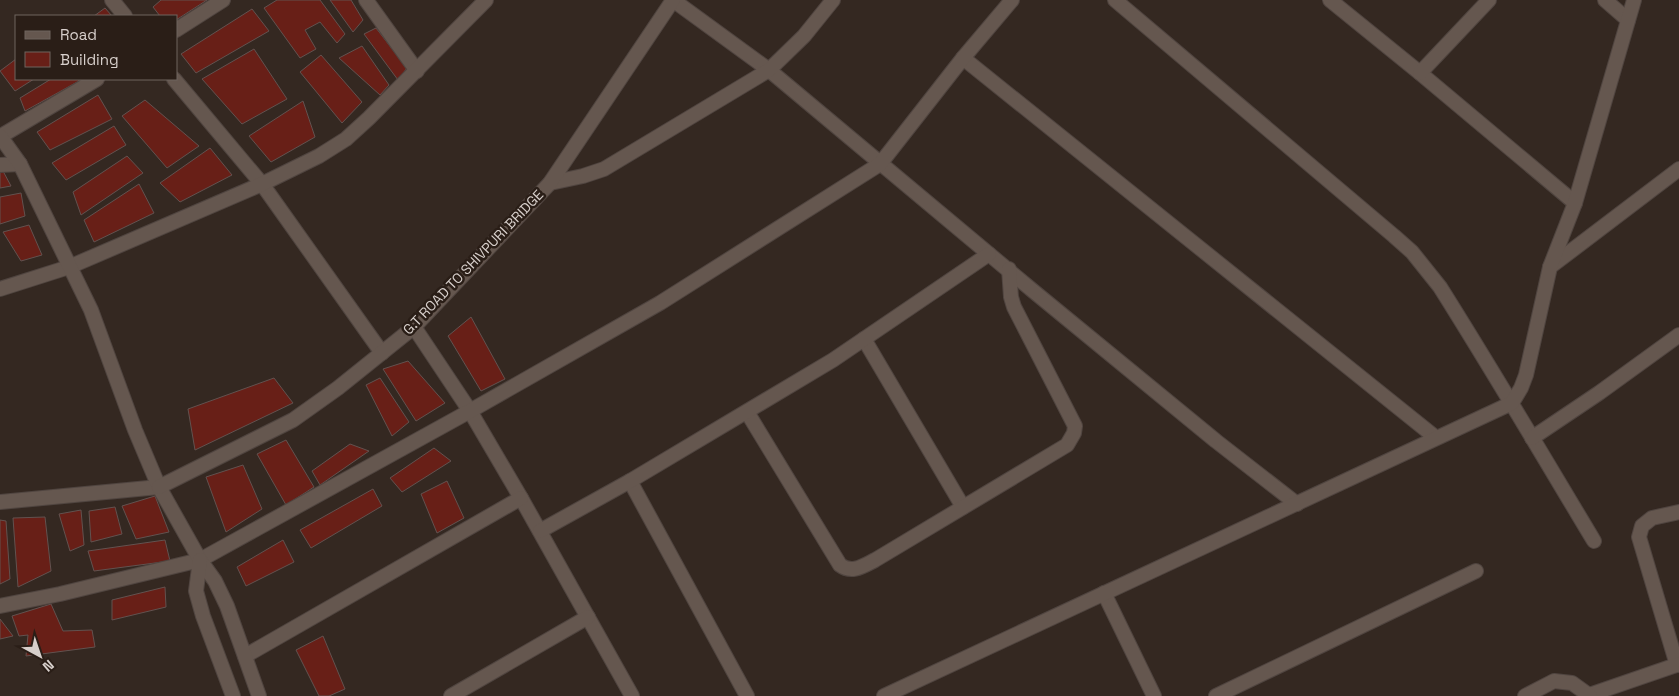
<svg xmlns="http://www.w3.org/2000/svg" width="1679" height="696" viewBox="0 0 1679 696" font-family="'Space Grotesk',sans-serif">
<rect width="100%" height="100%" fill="#342821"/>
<g fill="#681f17" stroke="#62524f">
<polygon points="161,0 207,0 176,20 176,16 160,16 153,7"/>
<polygon points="277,0 320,0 345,34 337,43 320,22 305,30 316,49 300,58 264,8"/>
<polygon points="330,0 351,0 363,20 353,32"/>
<polygon points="105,8 112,16 94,16"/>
<polygon points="252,9 269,31 196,73 181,54"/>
<polygon points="376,28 407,68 398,80 364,34"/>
<polygon points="362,46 389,85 380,95 339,58"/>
<polygon points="254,49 287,99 242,124 202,79"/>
<polygon points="321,55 362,102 342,123 300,72"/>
<polygon points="16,59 16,79 34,79 15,91 0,71"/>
<polygon points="51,79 78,79 79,81 25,111 20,98"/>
<polygon points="98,95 112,119 50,150 37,132"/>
<polygon points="145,100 199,146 167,168 122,116"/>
<polygon points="303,101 315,137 271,162 249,136"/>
<polygon points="114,126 126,145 66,180 52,163"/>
<polygon points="210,148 232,175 180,202 160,183"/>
<polygon points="127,156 143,173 81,215 73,192"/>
<polygon points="3,171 11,186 0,188 0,172"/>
<polygon points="139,184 154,213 94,242 84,220"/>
<polygon points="21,193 25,216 0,224 0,197"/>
<polygon points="29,225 42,255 21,261 3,232"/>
<polygon points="471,317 505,379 481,391 448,336"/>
<polygon points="408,361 445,403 416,421 383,369"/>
<polygon points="274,378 293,403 195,450 188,409"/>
<polygon points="380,378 409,422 392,436 366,385"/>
<polygon points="286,440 314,487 286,505 257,454"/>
<polygon points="350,444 369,451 320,485 312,471"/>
<polygon points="434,448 451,461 402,492 390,478"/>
<polygon points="243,465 262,509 226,532 206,477"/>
<polygon points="447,481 464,518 437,533 421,494"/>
<polygon points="373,489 382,506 311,548 300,530"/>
<polygon points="155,496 169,532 136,539 122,506"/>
<polygon points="115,507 122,534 91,542 89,511"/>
<polygon points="81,510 84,545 70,551 59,514"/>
<polygon points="45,517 51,571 18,587 13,518"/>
<polygon points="0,520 6,521 10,579 0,584"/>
<polygon points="165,540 170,561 94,571 88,551"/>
<polygon points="283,540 294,562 246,586 237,567"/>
<polygon points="165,587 166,607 112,620 112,600"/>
<polygon points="51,604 63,631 92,630 95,647 26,656 28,635 19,636 12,616"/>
<polygon points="0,619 13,636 0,639"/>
<polygon points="323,636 345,689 329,696 319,696 296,650"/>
</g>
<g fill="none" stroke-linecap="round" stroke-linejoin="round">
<g stroke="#504540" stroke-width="16">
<g id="minor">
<polyline points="112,0 125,16"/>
<polyline points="366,0 417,71"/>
<polyline points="673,0 769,70 1032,290 1216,441 1297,504"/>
<path d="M1115,0L1394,236L1412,252L1440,287C1493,371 1543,456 1594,541"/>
<polyline points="1330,0 1420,73 1575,203"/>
<polyline points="1605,0 1628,20"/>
<polyline points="176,30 223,0"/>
<polyline points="963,58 1435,437"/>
<polyline points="1420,73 1489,0"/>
<polyline points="174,79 262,184 382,353"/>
<polyline points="1,136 97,79"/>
<polyline points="0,165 20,164"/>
<polyline points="550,183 583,176 604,169 769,70 804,36 833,0"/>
<polyline points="1550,267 1679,169"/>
<polyline points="0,289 69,267 262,184 319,156 346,139 369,118 486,0"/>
<polyline points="414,327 470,411 521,498 632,696"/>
<polyline points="864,339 963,507"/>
<path d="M747,412L840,565C852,574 863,566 875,560L1067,445L1074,433L1075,426L1014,307L1011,297L1009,269"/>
<polyline points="1532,438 1599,393 1679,335"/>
<polyline points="630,481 747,696"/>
<polyline points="0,502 159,487"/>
<polyline points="540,531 630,481 833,360 989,254"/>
<polyline points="1104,593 1154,696"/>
<polyline points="0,606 60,594 200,560 470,411 660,303 880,164 963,58 1012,0"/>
<polyline points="245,656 521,498"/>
<polyline points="1677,665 1639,537 1642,526 1652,518 1679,512"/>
<polyline points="1589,695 1679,664"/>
<polyline points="451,696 588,617"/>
<polyline points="884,696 1512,403 1521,388 1526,375 1550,267 1575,203 1634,0"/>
<polyline points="1216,696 1476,571"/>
<polyline points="1525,696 1554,681 1572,683 1590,696"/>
</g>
</g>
<g stroke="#504540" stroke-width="16">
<g id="tertiary">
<polyline points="0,136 20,164 91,310 135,430 159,487 200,560 215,581 227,606 259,696"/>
<polyline points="159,487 293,420 338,388 414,327 550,183 673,0"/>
<polyline points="200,560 196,591 203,616 233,696"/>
</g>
</g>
<use href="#minor" stroke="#65574f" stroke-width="14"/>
<use href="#tertiary" stroke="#65574f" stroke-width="14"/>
</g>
<g text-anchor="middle" stroke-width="5" stroke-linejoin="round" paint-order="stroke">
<g font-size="14" fill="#d7cfcb" stroke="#2a1e17">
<text transform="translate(473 262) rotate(-46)" y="5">G.T ROAD TO SHIVPURI BRIDGE</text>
</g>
</g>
<rect x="15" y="15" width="162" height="65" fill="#2a1e17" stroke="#6f655f"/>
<rect x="25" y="31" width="25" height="8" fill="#65574f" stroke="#6f655f"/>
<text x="60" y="40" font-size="15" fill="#d7cfcb">Road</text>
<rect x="25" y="52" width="25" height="15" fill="#681f17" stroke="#6f655f"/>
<text x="60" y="65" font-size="15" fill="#d7cfcb">Building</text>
<g transform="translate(40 656) rotate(140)" stroke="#2a1e17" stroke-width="4" paint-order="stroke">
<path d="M0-4L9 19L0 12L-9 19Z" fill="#d7cfcb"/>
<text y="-8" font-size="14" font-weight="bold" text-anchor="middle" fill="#d7cfcb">N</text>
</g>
</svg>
